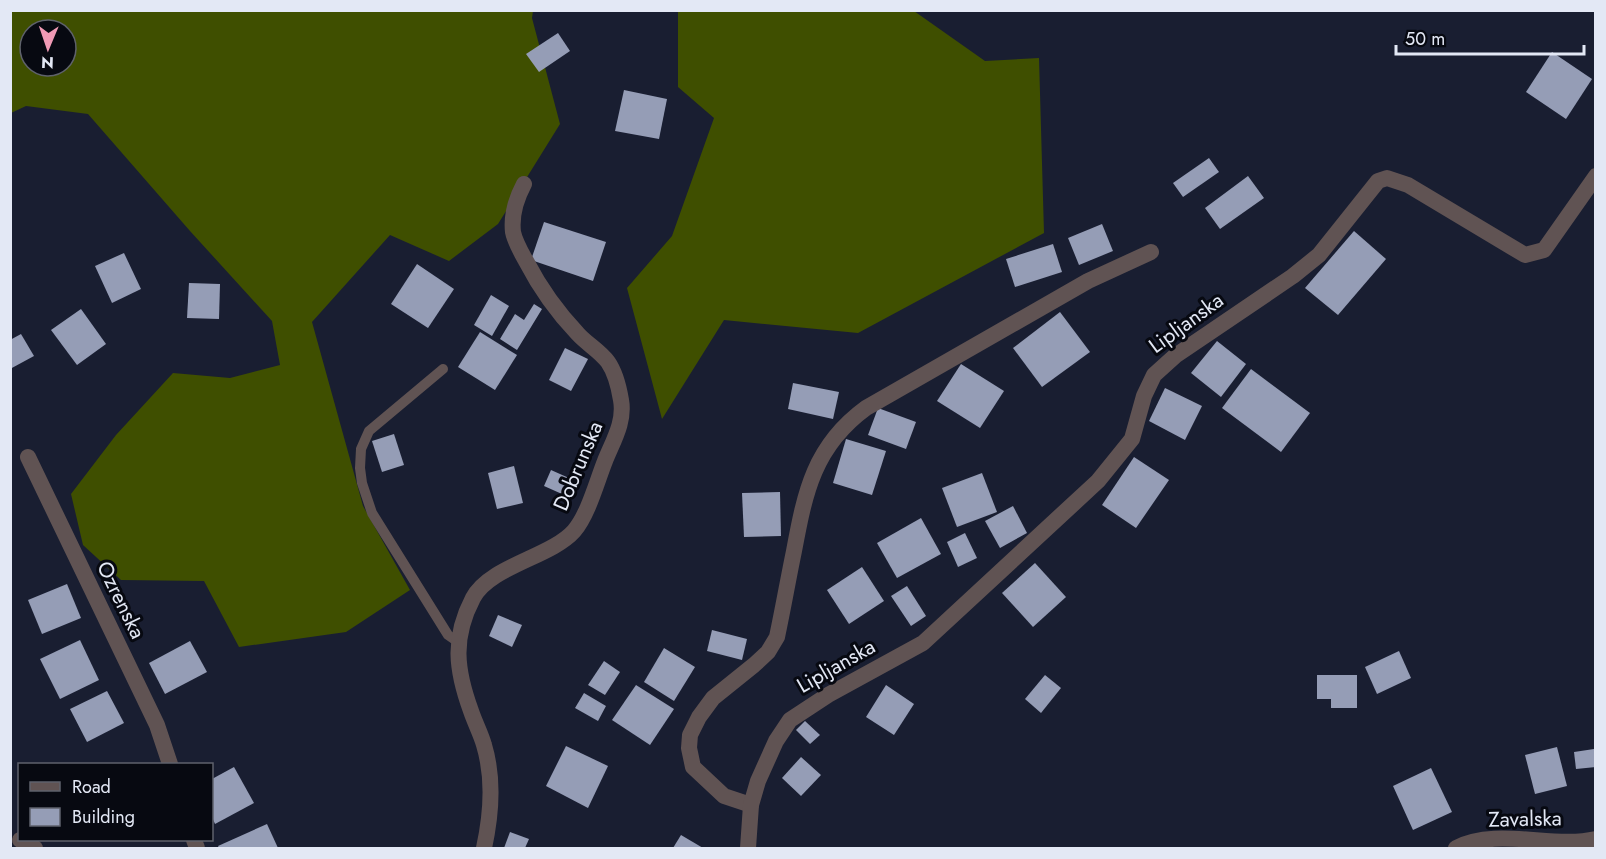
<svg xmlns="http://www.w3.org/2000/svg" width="1606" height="859" viewBox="0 0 1606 859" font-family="Jost,sans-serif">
<rect width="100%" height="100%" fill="#191e31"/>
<g fill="#3f4f00" fill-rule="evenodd">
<path d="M10,11H533L532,18L560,124L498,224L449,261L390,235L312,322L363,506L410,590L346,632L239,647L204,581L121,580L83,545L71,494L116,435L173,373L230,378L280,365L272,321L190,231L88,114L26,106L11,113ZM30,30H66V66H30Z"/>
<polygon points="678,11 914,11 985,61 1039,58 1044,233 858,333 724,320 662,419 627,288 672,236 714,118 678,87"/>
</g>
<g fill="#959db6">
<polygon points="558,33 570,51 539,72 526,54"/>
<polygon points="1552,52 1592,79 1566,119 1526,92"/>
<polygon points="624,90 667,99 659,139 615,131"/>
<polygon points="1209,158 1219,172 1183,197 1173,183"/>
<polygon points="1248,176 1264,198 1220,229 1205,208"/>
<polygon points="544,222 606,242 593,281 531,260"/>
<polygon points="1102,224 1113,251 1079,265 1068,238"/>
<polygon points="1354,231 1386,259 1338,315 1305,288"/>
<polygon points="1053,244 1062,272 1015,287 1006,259"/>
<polygon points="124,253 141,289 112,303 95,266"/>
<polygon points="417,264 454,289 428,328 391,304"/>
<polygon points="189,283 220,284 219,319 187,318"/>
<polygon points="491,295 509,306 492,336 474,325"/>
<polygon points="534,304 542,309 517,350 500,339 515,314 524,320"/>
<polygon points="81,309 106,344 77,365 51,330"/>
<polygon points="1060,312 1090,352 1042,387 1013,348"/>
<polygon points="480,332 517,355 495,390 458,367"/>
<polygon points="21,334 34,356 10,369 10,340"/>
<polygon points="1217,341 1246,364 1221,397 1191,373"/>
<polygon points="565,348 588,359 571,391 549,380"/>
<polygon points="961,364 1004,391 980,428 937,401"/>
<polygon points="1251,369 1310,413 1281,452 1222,408"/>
<polygon points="793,383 839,392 833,419 788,409"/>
<polygon points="1165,388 1202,406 1185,440 1149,421"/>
<polygon points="878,408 916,422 906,449 868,435"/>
<polygon points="394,434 404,465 382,472 372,441"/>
<polygon points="846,439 886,451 872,495 833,483"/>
<polygon points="1134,457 1169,480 1136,528 1102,505"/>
<polygon points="514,466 523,503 497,509 488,473"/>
<polygon points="551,470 569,478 562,494 544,486"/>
<polygon points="982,473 997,512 957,527 942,488"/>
<polygon points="780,492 781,536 744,537 742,493"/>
<polygon points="1013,506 1027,533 1000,548 985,521"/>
<polygon points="921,518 941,554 897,578 877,543"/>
<polygon points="965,533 977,558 958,567 947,542"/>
<polygon points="1035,563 1066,597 1033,627 1002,593"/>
<polygon points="862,567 884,601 849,624 827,590"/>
<polygon points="67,584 81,618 42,634 28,600"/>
<polygon points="907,586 926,616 911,626 891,596"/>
<polygon points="498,615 522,625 512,647 489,636"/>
<polygon points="712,630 747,639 742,660 707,651"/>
<polygon points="80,640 99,680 60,699 40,659"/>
<polygon points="190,641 207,672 165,694 149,663"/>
<polygon points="664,648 695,667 674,701 644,682"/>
<polygon points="1399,651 1411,678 1377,694 1365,667"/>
<polygon points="604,661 620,672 605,695 588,685"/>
<polygon points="1045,675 1061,688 1041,713 1025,699"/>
<polygon points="1317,675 1357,675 1357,708 1331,708 1331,699 1317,699"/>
<polygon points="636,685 674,709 650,745 612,720"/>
<polygon points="886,685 914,704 894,735 866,717"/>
<polygon points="107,691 124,723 87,742 70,709"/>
<polygon points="584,693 606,706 598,721 575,708"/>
<polygon points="805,721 820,735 810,744 796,730"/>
<polygon points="566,746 608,766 588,808 546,786"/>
<polygon points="1557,747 1567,786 1535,794 1525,755"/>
<polygon points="1594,749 1596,767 1576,769 1574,752"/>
<polygon points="801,757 821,775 801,796 782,778"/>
<polygon points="234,767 254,803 215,824 212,817 212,779"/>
<polygon points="1431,768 1452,812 1413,830 1393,786"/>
<polygon points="267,824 278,848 219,848 218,846"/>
<polygon points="510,832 529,839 525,848 504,848"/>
<polygon points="681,835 703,848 673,848"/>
</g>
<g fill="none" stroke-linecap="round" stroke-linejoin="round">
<polyline stroke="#605353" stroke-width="10" points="443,369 369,431 361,449 360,468 362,483 372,513 448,635 458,642"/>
<g stroke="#605353" stroke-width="16">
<polyline points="28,457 157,725 170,764"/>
<path d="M751,805L724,796L693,767L689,748L690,735L699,717L713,698L754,665L768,652L777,637C783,609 788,580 794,551C805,492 814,446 866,408L1088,281L1151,252"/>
<polyline points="20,840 35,848"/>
<polyline points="194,840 197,848"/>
<path d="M484,848C491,816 494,778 484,745C481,734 475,723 471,711C456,670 452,638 473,598C490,566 551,557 574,531C588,515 597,481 605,461C613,441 625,422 621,400C619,388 615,372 608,362C600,351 587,344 578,334C557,312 540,288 526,261C521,252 515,242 513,232C511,214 516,199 524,184"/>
<polyline points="748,848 751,805 758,781 776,741 790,720 828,695 923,643 1098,481 1132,439 1144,396 1154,375 1175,356 1293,276 1319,255 1378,181 1387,178 1408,185 1525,255 1544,250 1596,176"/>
<path d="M1456,848C1497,827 1553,849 1596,839"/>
</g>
</g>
<g text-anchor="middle" stroke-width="6" stroke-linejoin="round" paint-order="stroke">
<g font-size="21" fill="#e3e8f5" stroke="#070911">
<text transform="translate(1186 323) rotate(-36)" y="7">Lipljanska</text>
<text transform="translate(578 466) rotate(-67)" y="7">Dobrunska</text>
<text transform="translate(121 600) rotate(64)" y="7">Ozrenska</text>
<text transform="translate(836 666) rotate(-30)" y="7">Lipljanska</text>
<text transform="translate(1525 819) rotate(-1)" y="7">Zavalska</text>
</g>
</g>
<rect width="1606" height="859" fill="none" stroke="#e3e8f5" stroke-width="24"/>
<rect x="18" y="763" width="195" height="78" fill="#070911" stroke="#5f626c" stroke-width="1.5"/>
<rect x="30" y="782" width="30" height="9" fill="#605353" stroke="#5f626c" stroke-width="1.5"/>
<text x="72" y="793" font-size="18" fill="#e3e8f5">Road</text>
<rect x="30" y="808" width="30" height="18" fill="#959db6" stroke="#5f626c" stroke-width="1.5"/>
<text x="72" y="823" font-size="18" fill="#e3e8f5">Building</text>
<g transform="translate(48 48) rotate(182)"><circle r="28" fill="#070911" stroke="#5f626c" stroke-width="1.5"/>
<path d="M0-4.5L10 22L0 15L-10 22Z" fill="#f09ab5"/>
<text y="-9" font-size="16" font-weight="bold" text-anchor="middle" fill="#e3e8f5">N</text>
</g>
<path d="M1396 45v9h188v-9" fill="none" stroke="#e3e8f5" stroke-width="3"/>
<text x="1405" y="45" font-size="18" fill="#e3e8f5" stroke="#070911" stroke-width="4.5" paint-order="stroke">50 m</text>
</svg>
